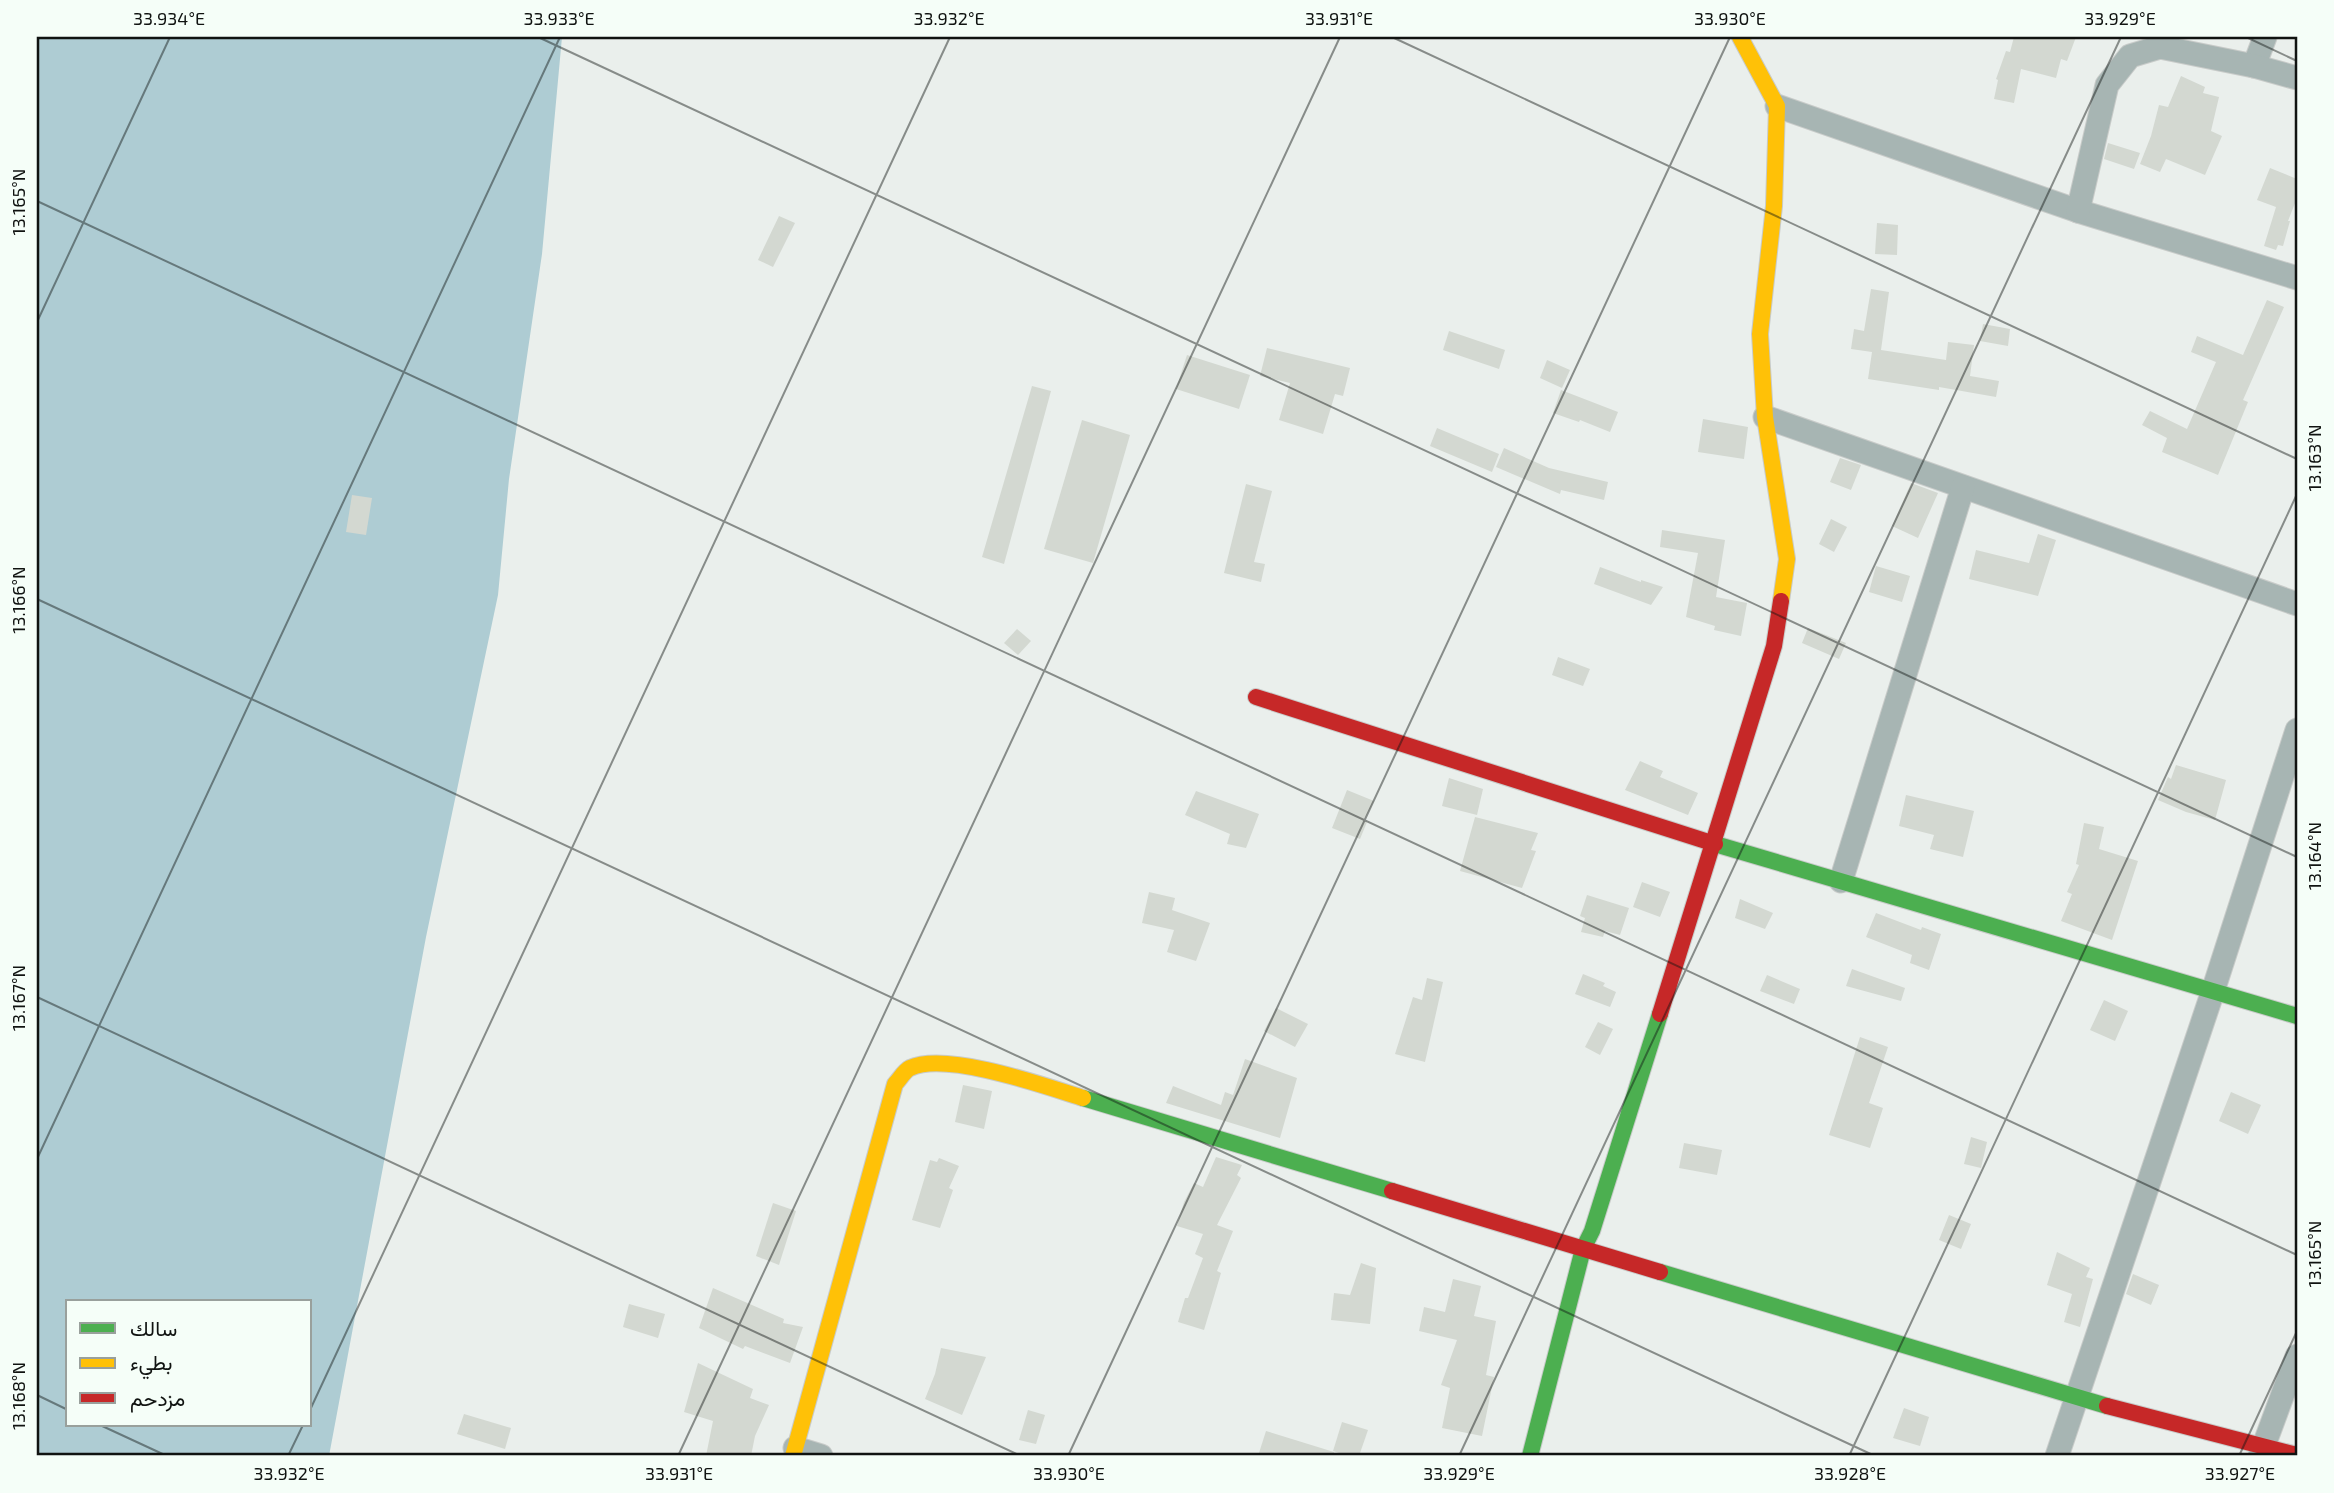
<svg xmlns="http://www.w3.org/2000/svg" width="2334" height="1493" viewBox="0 0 2334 1493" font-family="'Exo 2',Vazirmatn,sans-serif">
<rect width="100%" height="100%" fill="#eaefec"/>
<path fill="#aeccd3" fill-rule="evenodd" d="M37,37H562L542,254L509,479L498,595L426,937L329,1456H37ZM68,1302H310V1425H68Z"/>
<g fill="#d3d8d1">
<polygon points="2014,37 2076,37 2067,61 2061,59 2056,78 2021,69 2014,103 1994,99 1998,80 1996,79 2006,51 2010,52"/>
<polygon points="2181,76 2205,87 2203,93 2219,97 2211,131 2222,136 2205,175 2166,159 2160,172 2140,164 2151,136 2159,105 2168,107"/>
<polygon points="2108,143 2140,153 2134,169 2104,159"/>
<polygon points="2270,168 2297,179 2297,198 2288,221 2290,221 2283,246 2278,245 2276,250 2264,246 2276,207 2257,200"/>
<polygon points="779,216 795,223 773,267 758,260"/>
<polygon points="1877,223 1898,225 1897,255 1875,254"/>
<polygon points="1871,289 1889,292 1881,350 1946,360 1948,342 1974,345 1970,376 1999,381 1996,397 1939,387 1939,390 1868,379 1872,352 1851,349 1854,329 1864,331"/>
<polygon points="2267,300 2284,307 2243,400 2248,402 2218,475 2162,452 2167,438 2142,425 2150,411 2187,429 2216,362 2191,352 2197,336 2243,355"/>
<polygon points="1983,324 2010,329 2008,346 1980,341"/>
<polygon points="1449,331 1505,350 1499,369 1443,350"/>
<polygon points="1267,348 1350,368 1343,396 1335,394 1323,434 1279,420 1290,383 1260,376"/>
<polygon points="1187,355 1250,375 1239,409 1176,389"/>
<polygon points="1547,360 1570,370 1562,388 1540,378"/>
<polygon points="1032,386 1051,391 1004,564 982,557"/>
<polygon points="1561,390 1618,412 1610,432 1580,420 1579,422 1553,413"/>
<polygon points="1703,419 1748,427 1744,459 1698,452"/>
<polygon points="1082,420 1130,435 1093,563 1044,549"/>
<polygon points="1437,428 1499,454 1492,472 1430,446"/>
<polygon points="1504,448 1549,468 1608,482 1604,500 1561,490 1560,494 1496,467"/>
<polygon points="1840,458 1861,465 1851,490 1830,482"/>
<polygon points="1911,483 1938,493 1918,538 1892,526"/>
<polygon points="1246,484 1272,491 1254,562 1265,564 1261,582 1224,573"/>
<polygon points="352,495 372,498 366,535 346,532"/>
<polygon points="1831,519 1847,527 1834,552 1819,544"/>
<polygon points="1662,530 1725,540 1716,597 1747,603 1741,636 1714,630 1715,626 1686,617 1698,553 1660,547"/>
<polygon points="2038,534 2056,540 2038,596 1969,579 1976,550 2029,563"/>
<polygon points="1876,566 1910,576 1902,602 1869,592"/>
<polygon points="1600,567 1641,582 1641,580 1663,587 1651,605 1594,584"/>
<polygon points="1808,628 1846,643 1839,659 1802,643"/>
<polygon points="1017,629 1031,641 1018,655 1004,643"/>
<polygon points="1558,657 1590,669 1583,686 1552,675"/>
<polygon points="1640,761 1663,771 1660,777 1698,793 1688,815 1625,790"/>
<polygon points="2176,765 2226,780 2215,820 2186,812 2158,800 2168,777 2171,779"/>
<polygon points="1449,778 1483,789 1477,815 1442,806"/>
<polygon points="1347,790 1374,801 1364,820 1367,822 1360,839 1332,828"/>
<polygon points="1196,791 1259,814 1246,848 1227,844 1230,834 1185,815"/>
<polygon points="1906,795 1974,811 1963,857 1930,849 1934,835 1899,826"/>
<polygon points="1475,817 1538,833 1531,850 1536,851 1522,888 1460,871"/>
<polygon points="2084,823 2104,827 2099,849 2138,861 2112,940 2061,921 2072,894 2067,892 2079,865 2076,864"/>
<polygon points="1642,882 1670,892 1660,917 1633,907"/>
<polygon points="1149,892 1175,898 1172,910 1210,923 1196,961 1167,952 1174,930 1142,923"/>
<polygon points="1587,895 1629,908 1620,935 1605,931 1603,937 1581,932 1585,918 1580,916"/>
<polygon points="1740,899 1773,913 1765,929 1735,918"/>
<polygon points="1876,913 1921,930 1922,927 1941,934 1929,970 1910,963 1912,955 1866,937"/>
<polygon points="1852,969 1905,988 1901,1001 1846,986"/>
<polygon points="1583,974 1605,983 1603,986 1616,992 1610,1007 1575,994"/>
<polygon points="1767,975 1800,989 1794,1004 1760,991"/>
<polygon points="1427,978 1443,982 1425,1062 1395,1054 1413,997 1422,1000"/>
<polygon points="2104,1000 2128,1011 2115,1041 2090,1030"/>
<polygon points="1276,1008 1308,1024 1295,1047 1264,1031"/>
<polygon points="1598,1022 1613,1029 1600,1055 1585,1047"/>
<polygon points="1860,1037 1888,1047 1869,1103 1883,1108 1870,1148 1829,1135"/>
<polygon points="1245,1059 1297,1078 1280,1138 1166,1103 1173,1086 1221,1105 1225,1092 1233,1095"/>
<polygon points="963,1085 992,1091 984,1129 955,1122"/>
<polygon points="2231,1092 2261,1105 2248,1134 2219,1121"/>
<polygon points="1971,1137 1987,1142 1981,1168 1964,1164"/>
<polygon points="1684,1143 1722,1150 1717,1175 1679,1168"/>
<polygon points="1216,1157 1242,1165 1237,1175 1241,1178 1217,1225 1233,1231 1217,1271 1221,1273 1204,1330 1178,1322 1185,1298 1188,1298 1203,1258 1195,1254 1203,1234 1177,1226 1184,1202 1194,1183 1203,1187"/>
<polygon points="939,1158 959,1166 949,1188 953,1190 940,1228 912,1220 930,1160 937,1162"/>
<polygon points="773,1203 796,1211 779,1265 756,1256"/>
<polygon points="1949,1215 1971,1224 1961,1249 1939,1240"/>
<polygon points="2057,1252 2090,1268 2086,1277 2093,1279 2080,1327 2064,1322 2072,1294 2047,1285"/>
<polygon points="1361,1263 1376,1268 1370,1324 1331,1320 1334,1293 1350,1295"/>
<polygon points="2133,1274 2159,1285 2151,1305 2126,1294"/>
<polygon points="1453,1279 1481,1286 1474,1316 1496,1321 1486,1375 1494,1377 1482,1436 1442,1428 1450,1388 1441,1385 1457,1340 1419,1331 1424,1307 1445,1312"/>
<polygon points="713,1288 784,1319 783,1323 803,1327 790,1363 745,1346 743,1349 699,1328"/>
<polygon points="629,1304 665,1314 658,1338 623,1327"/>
<polygon points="941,1348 986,1357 962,1415 925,1399 935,1374"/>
<polygon points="698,1363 753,1389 750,1398 769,1405 755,1436 751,1456 706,1456 713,1421 684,1412"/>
<polygon points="1904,1408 1929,1417 1920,1446 1893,1438"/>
<polygon points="1028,1410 1045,1415 1036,1444 1019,1440"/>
<polygon points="464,1414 511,1428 505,1449 457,1434"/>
<polygon points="1342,1422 1368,1430 1359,1456 1348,1456 1333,1451"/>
<polygon points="1266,1431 1334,1452 1334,1456 1258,1456"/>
</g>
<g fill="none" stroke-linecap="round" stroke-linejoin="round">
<g stroke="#c8cbc9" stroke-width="25">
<g id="street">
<polyline points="2254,66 2265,37"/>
<polyline points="1777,106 2078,211 2297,278"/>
<polyline points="2078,211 2107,85 2130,56 2160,47 2254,66 2297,78"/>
<polyline points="1765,417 2297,604"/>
<polyline points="1841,881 1963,487"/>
<polyline points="795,1448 821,1456"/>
<polyline points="2057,1456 2213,991 2297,730"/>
<polyline points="2260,1456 2297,1356"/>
</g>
</g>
<g stroke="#c8cbc9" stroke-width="18">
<g id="fast">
<polyline points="1715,844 2297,1016"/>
<polyline points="1083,1098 1392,1191"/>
<polyline points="1660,1272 2107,1406"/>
<polyline points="1530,1456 1583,1249 1592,1231 1660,1014"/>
</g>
</g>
<g stroke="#c8cbc9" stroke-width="18">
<g id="slow">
<polyline points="1740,37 1777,106 1774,206 1760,334 1765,417 1787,559 1781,601"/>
<path d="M793,1456L895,1084C900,1079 904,1071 910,1068C946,1051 1045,1086 1083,1098"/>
</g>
</g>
<g stroke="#c8cbc9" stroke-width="18">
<g id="jam">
<polyline points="1256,697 1715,844"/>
<polyline points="1660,1014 1774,646 1781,601"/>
<polyline points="1392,1191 1660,1272"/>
<polyline points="2107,1406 2297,1455"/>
</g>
</g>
<use href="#street" stroke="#a7b5b3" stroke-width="23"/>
<use href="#fast" stroke="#4caf50" stroke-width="16"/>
<use href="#slow" stroke="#ffc107" stroke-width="16"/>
<use href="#jam" stroke="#c62828" stroke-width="16"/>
</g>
<path fill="none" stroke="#101311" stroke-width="2" stroke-opacity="0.45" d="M538,37L2297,857M1392,37L2297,459M2246,37L2297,61M37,201L2297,1255M37,322L170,37M37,599L1875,1456M37,997L1021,1456M37,1159L560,37M37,1395L68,1410M310,1410L950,37M100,1425L167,1456M288,1456L303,1425M678,1456L1340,37M1068,1456L1730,37M1459,1456L2121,37M1849,1456L2297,494M2239,1456L2297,1331"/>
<rect width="2334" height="1493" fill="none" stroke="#f5fef8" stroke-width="77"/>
<rect x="66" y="1300" width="245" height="126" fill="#f5fef8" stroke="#99a09c" stroke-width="2"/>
<rect x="80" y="1323" width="35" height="10" fill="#4caf50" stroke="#99a09c" stroke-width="2"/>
<text x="130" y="1336" font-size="21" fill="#101311">سالك</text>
<rect x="80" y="1358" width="35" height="10" fill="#ffc107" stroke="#99a09c" stroke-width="2"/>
<text x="130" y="1370" font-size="21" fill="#101311">بطيء</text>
<rect x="80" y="1393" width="35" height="10" fill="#c62828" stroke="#99a09c" stroke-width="2"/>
<text x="130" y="1406" font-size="21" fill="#101311">مزدحم</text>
<rect x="38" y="38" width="2258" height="1416" fill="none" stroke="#101311" stroke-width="2.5"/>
<g font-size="18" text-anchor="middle" fill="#101311">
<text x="169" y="25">33.934°E</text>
<text x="559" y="25">33.933°E</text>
<text x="949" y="25">33.932°E</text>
<text x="1339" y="25">33.931°E</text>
<text x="1730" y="25">33.930°E</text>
<text x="2120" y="25">33.929°E</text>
<text transform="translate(19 202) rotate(-90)" y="6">13.165°N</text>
<text transform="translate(2315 458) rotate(-90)" y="6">13.163°N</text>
<text transform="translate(19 600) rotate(-90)" y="6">13.166°N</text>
<text transform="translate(2315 856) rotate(-90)" y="6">13.164°N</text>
<text transform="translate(19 998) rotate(-90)" y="6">13.167°N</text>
<text transform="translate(2315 1254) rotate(-90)" y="6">13.165°N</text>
<text transform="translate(19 1396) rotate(-90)" y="6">13.168°N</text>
<text x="289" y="1480">33.932°E</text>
<text x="679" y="1480">33.931°E</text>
<text x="1069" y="1480">33.930°E</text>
<text x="1459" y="1480">33.929°E</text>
<text x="1850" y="1480">33.928°E</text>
<text x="2240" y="1480">33.927°E</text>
</g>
</svg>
